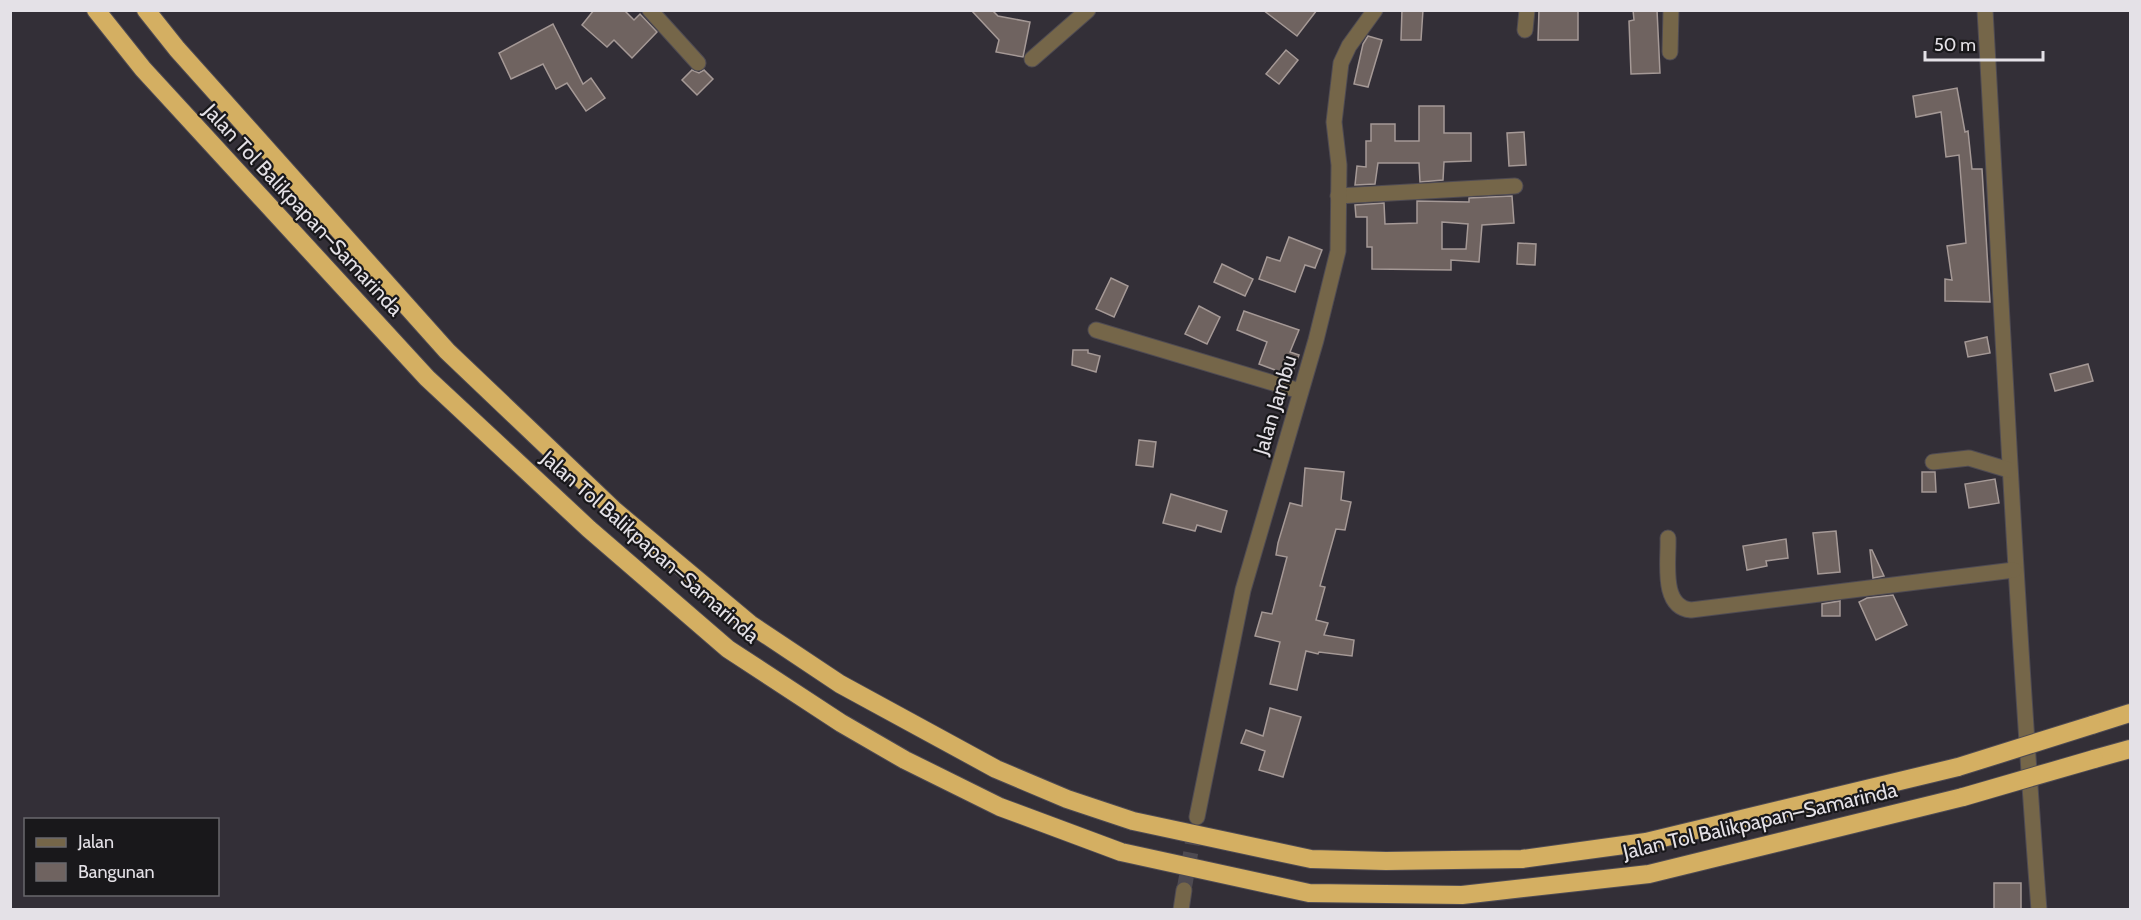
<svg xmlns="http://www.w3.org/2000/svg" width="2141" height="920" viewBox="0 0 2141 920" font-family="Cabin,sans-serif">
<rect width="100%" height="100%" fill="#332f37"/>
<g fill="#6f6360" stroke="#a59996" stroke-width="1.5" fill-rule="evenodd">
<polygon points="594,10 624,10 634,20 640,14 657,32 632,58 614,40 607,47 582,25"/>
<polygon points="971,10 992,10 998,16 1030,22 1023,57 996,52 999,40"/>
<polygon points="1263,10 1317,10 1297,36"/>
<polygon points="1402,10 1423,10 1421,40 1401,40"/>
<polygon points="1539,10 1578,10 1578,40 1538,40"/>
<polygon points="1633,10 1657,10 1660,73 1631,74 1629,21 1634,20"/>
<polygon points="553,24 583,84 591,78 605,98 586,111 567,83 556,89 543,64 511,79 499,53"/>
<polygon points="1368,36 1382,40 1368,87 1354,84 1363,44"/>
<polygon points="1286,50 1298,60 1279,84 1266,74"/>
<polygon points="692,70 699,73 704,70 713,79 697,95 682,80"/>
<polygon points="1957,88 1965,132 1968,131 1972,169 1982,169 1990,302 1945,301 1945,279 1952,280 1947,246 1966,243 1959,155 1946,157 1941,112 1916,117 1913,96"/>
<polygon points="1419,106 1444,106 1444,133 1471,133 1471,161 1444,162 1443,180 1420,182 1419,163 1378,163 1375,184 1355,185 1357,166 1366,167 1366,141 1371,141 1371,124 1395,124 1395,141 1419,141"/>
<polygon points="1524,132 1526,165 1509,166 1507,133"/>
<path d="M1512,196L1514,223L1482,225L1479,262L1451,260V270L1372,269V247H1367V217H1356L1355,205L1384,203L1385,224L1417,223V201L1469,202V198ZM1442,222L1468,224L1466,249H1442Z"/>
<polygon points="1289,237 1322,250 1315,268 1305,265 1295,292 1259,279 1267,257 1280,261"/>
<polygon points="1518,243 1536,244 1535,265 1517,264"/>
<polygon points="1222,264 1253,279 1245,296 1214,282"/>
<polygon points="1111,278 1128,286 1114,317 1096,309"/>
<polygon points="1199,306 1220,317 1207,344 1185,334"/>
<polygon points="1244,311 1299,330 1290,352 1299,355 1291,376 1259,364 1267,342 1237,330"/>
<polygon points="1987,337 1990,353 1968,357 1965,342"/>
<polygon points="1073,350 1088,350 1088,353 1100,356 1096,372 1072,365"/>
<polygon points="2088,364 2093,381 2055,391 2050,374"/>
<polygon points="1139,440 1156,442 1153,467 1136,465"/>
<polygon points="1305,468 1344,472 1341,500 1351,502 1345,530 1336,529 1320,586 1325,587 1316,620 1328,623 1324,635 1354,640 1352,656 1319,652 1318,654 1306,651 1297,690 1270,684 1280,642 1255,636 1262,612 1272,614 1287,557 1276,555 1278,543 1290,503 1302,506"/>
<polygon points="1922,472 1935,472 1936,492 1922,492"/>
<polygon points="1995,479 1999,503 1969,508 1965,484"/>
<polygon points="1171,494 1227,511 1221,532 1197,525 1195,531 1163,523"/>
<polygon points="1836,531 1840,572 1818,574 1813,533"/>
<polygon points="1786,539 1788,558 1766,561 1767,566 1747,570 1743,546"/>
<polygon points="1870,550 1872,550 1884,576 1873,578"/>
<polygon points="1893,595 1907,625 1876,640 1859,602 1867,598"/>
<polygon points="1840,601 1840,616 1822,616 1822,604"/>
<polygon points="1270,708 1301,717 1283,777 1259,770 1265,751 1241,743 1246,730 1263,736"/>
<rect x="1994" y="883" width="27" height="26"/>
</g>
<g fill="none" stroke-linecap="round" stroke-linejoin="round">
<polyline stroke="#4e4a51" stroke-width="15" stroke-dasharray="15 8" stroke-linecap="butt" points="1184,890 1196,823"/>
<g stroke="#4f4b53" stroke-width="17">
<g id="minor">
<polyline points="650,10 698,63"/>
<path d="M1985,10C2002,310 2016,610 2039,910"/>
<polyline points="1525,30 1527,10"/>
<polyline points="1670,52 1671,10"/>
<polyline points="1032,59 1088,10"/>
<polyline points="1338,196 1515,186"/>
<polyline points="1096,330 1300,391"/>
<polyline points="1933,462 1969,458 2009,470"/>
<path d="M1668,538C1669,560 1660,607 1691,610L2014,570"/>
<polyline points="1197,817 1243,590 1316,340 1338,251 1339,165 1334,122 1341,63 1349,46 1375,10"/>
<polyline points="1181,910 1184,890"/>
</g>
</g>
<g stroke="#4f4b53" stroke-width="20">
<g id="motorway">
<polyline points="96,10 143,69 427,378 589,529 728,649 841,723 905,760 1000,807 1121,852 1309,893 1462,895 1649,874 1963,797"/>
<polyline points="146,10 177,49 447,351 615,511 750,624 840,684 996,769 1067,799 1133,821 1311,859 1386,861 1522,859 1646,842 1958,767"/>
<polyline points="2092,725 2130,713"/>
<polyline points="2094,759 2130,749"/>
</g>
</g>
<use href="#minor" stroke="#756649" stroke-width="15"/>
<use href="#motorway" stroke="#d4af62" stroke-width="18"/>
<g stroke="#4f4b53" stroke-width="20" stroke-linecap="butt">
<g id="motorway-bridge">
<polyline points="1958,767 2092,725"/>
<polyline points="1963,797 2094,759"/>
</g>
</g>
<use href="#motorway-bridge" stroke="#d4af62" stroke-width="18"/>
</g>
<g text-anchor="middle" stroke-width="4.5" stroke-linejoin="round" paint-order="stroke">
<g font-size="21" fill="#e4e1e7" stroke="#19181b">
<text transform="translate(303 210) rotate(47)" y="7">Jalan Tol Balikpapan–Samarinda</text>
<text transform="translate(1275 405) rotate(-73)" y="7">Jalan Jambu</text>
<text transform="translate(650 547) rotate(41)" y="7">Jalan Tol Balikpapan–Samarinda</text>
<text transform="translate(1760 821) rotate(-13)" y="7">Jalan Tol Balikpapan–Samarinda</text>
</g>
</g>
<rect width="2141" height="920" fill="none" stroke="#e4e1e7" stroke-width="24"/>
<rect x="24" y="818" width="195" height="78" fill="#19181b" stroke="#6a686d" stroke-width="1.5"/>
<rect x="36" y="838" width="30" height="9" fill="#756649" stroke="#6a686d" stroke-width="1.5"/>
<text x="78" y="848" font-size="18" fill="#e4e1e7">Jalan</text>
<rect x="36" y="863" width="30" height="18" fill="#6f6360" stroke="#6a686d" stroke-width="1.5"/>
<text x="78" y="878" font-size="18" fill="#e4e1e7">Bangunan</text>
<path d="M1925 51v9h118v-9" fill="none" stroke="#e4e1e7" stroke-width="3"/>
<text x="1934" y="51" font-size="18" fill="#e4e1e7" stroke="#19181b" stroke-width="4.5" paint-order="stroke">50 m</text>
</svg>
